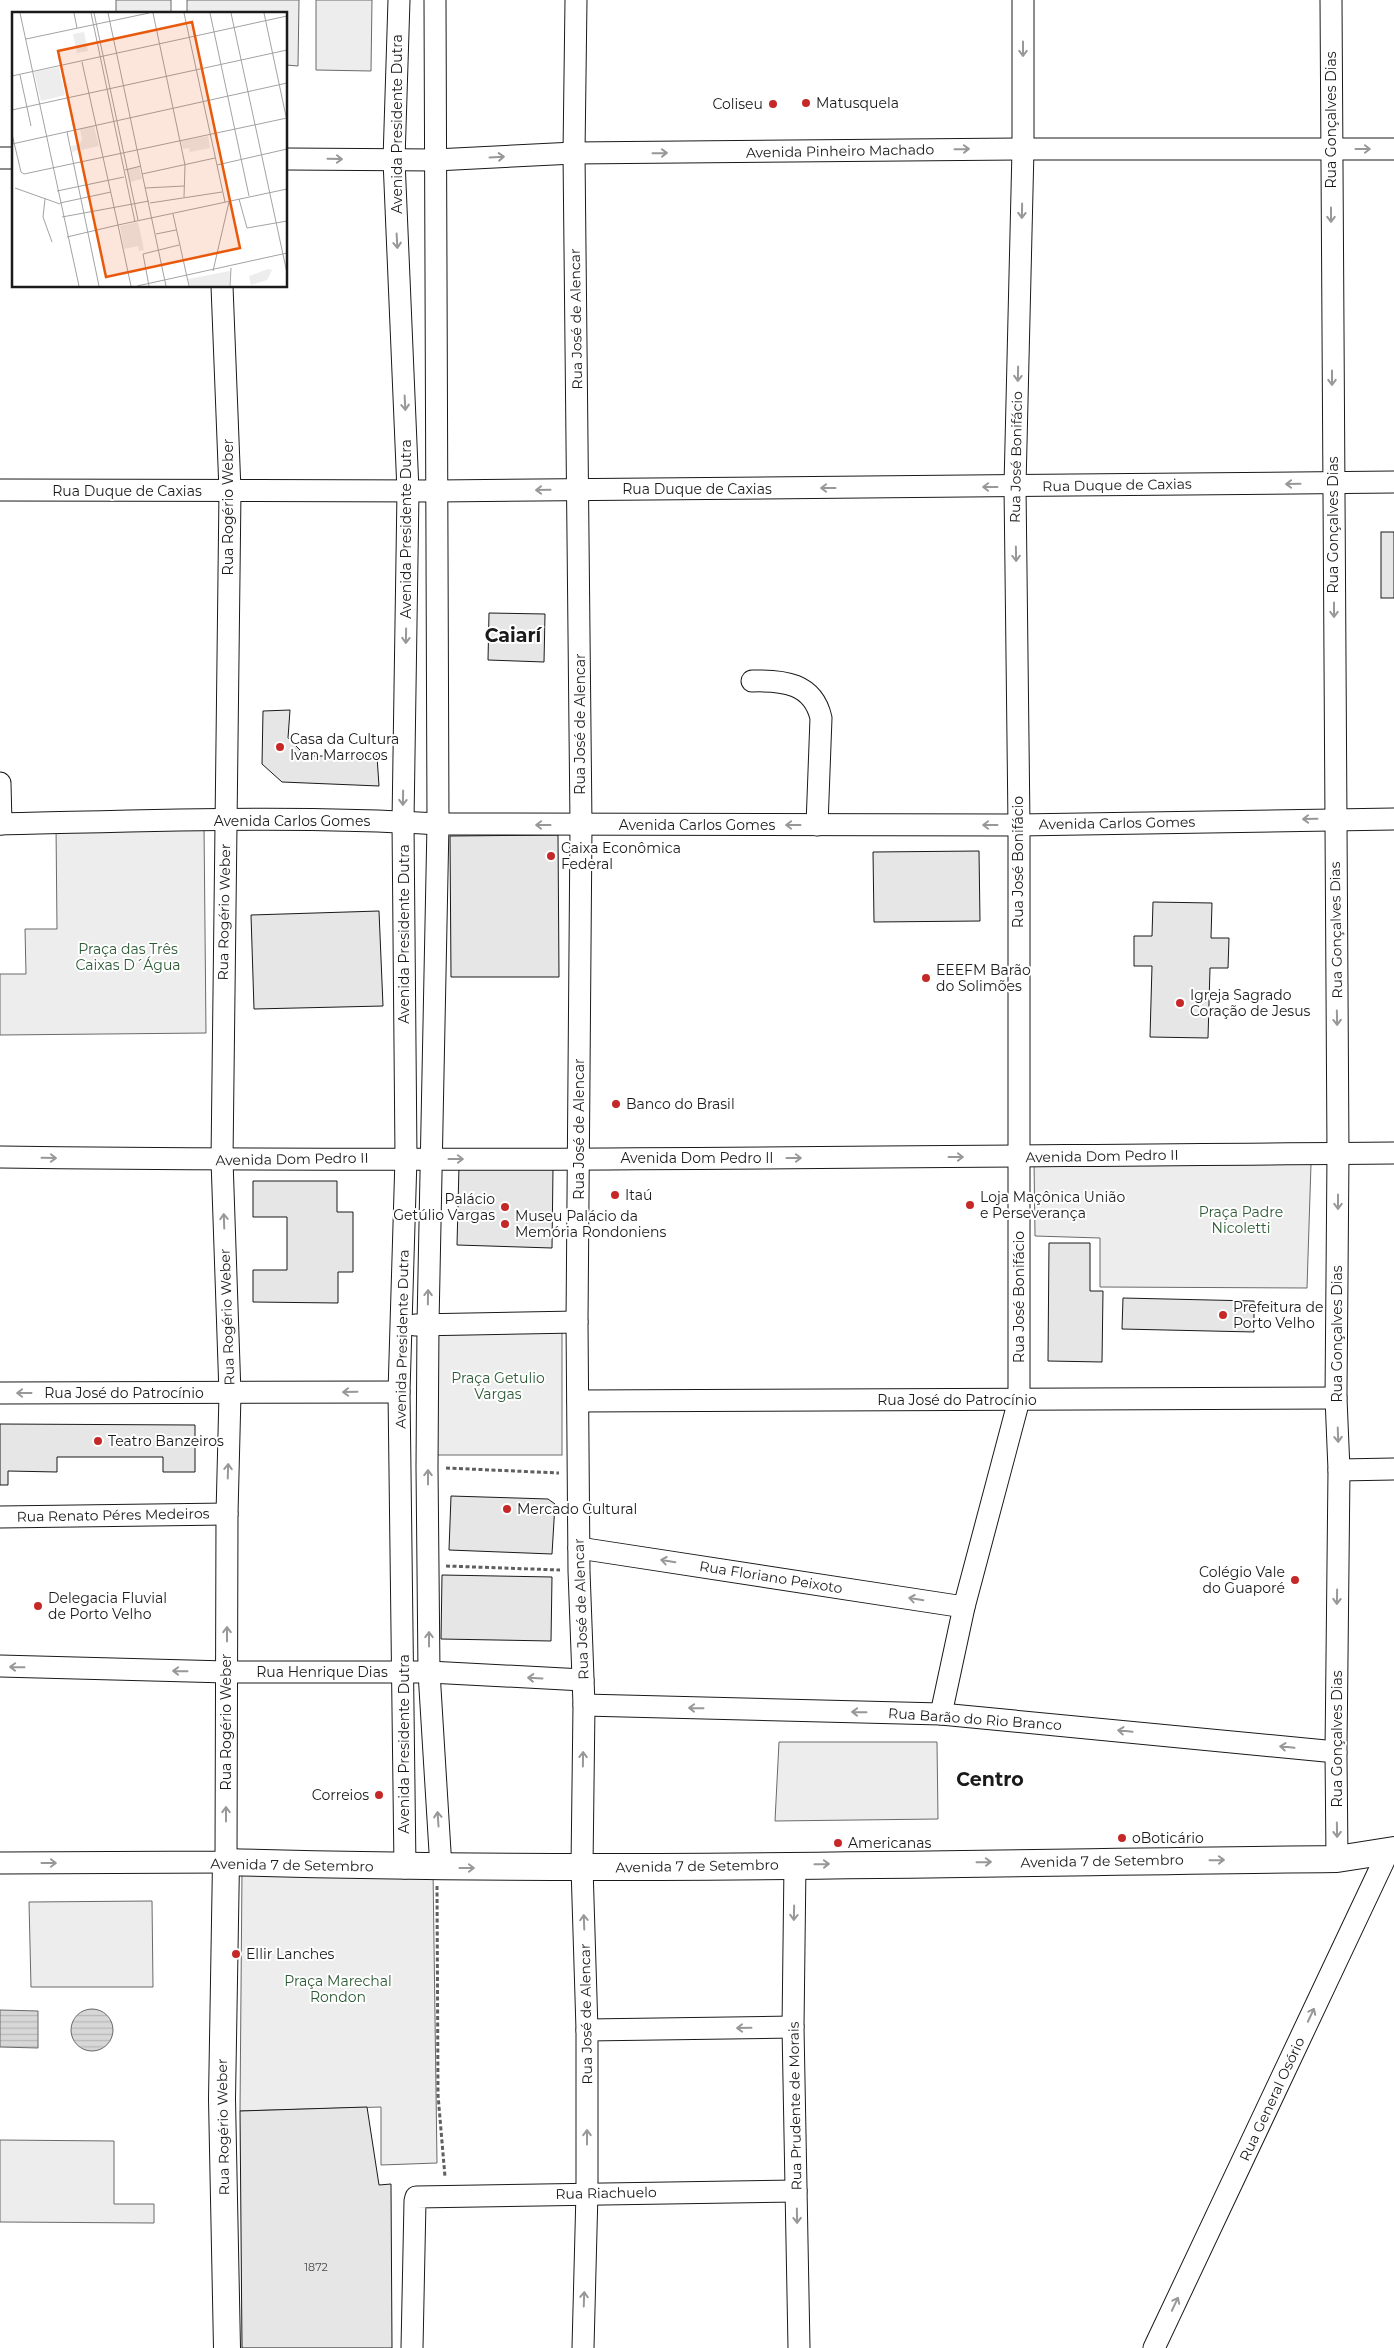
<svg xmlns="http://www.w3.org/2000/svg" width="1394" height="2348" viewBox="0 0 1394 2348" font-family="Montserrat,sans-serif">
<defs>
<pattern id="water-rules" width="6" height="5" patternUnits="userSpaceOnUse" patternTransform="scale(1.25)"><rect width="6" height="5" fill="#d7d7d7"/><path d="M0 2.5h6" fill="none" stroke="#b8b8b8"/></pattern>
</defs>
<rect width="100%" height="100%" fill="#fff"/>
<g fill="#ededed" stroke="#6a6a6a">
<rect x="116" y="0" width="55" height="14"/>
<polygon points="187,0 299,0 298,66 286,65 286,14 187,14"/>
<polygon points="316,0 372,0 371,71 316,70"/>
<polygon points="204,825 206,1033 0,1035 0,974 26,974 25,929 57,929 56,826"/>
<polygon points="1034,1161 1311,1164 1307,1288 1100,1287 1100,1238 1035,1236"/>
<rect x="434" y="1317" width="128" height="138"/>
<polygon points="779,1742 937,1742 938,1819 775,1821"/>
<polygon points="433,1870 437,2163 381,2165 381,2107 240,2111 242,1871"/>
<polygon points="152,1901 153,1987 31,1987 29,1902"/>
<polygon points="0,2140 114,2141 114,2204 154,2204 154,2223 0,2222"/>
</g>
<g fill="url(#water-rules)" stroke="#6a6a6a">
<circle cx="92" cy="2030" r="21"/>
<polygon points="0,2010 38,2011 38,2048 0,2047"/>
</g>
<g fill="#e6e6e6" stroke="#1a1a1a">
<rect x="1381" y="532" width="13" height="66"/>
<polygon points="489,613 545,614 544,662 488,660"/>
<polygon points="290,710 288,738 306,756 377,756 379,786 282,782 262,764 263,711"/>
<polygon points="558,835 559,977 451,977 450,836"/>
<polygon points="979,851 980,921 874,922 873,852"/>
<polygon points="1153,902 1212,903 1211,938 1229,938 1228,968 1210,968 1208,1038 1150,1037 1152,966 1134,966 1134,936 1152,936"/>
<polygon points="379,911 383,1006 254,1009 251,915"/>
<polygon points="459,1166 553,1168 552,1248 457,1245"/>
<polygon points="253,1181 337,1181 337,1212 353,1212 353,1272 338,1272 338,1303 253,1302 253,1270 287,1270 287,1217 253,1217"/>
<polygon points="1049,1243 1090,1243 1090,1291 1103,1291 1102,1362 1048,1361"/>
<polygon points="1123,1298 1254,1301 1254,1332 1122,1329"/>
<polygon points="0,1424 195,1425 195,1472 163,1472 163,1457 57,1457 57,1472 8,1471 8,1485 0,1485"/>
<polygon points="451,1496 548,1499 555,1504 552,1554 449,1550"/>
<polygon points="442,1575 552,1577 551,1641 441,1639"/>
<polygon points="367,2107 379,2185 391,2184 392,2348 242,2348 240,2111"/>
</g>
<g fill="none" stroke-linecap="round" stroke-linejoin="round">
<g stroke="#1a1a1a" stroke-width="23">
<g id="minor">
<polyline points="399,0 394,160 408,491 403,822 406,1158 399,1392 405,1868"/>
<polyline points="435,0 438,824 428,1324 427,1467 429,1672 441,1868"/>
<polyline points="576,0 574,153 581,825 577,1322 579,1571 584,1705 582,1867 587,2030 587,2192 583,2348"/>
<polyline points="1331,0 1338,1154 1336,1398 1339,1470 1336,1752 1337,1859"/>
<polyline points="0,158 14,158"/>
<polyline points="286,159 435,160 574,153 1023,149 1394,149"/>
<polyline points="0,490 437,491 1394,482"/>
<path d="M752,681C783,680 813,683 821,718L817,825"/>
<polyline points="0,783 1,824"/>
<path d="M0,824C145,821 292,815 438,824L1019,825L1394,819"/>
<path d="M0,1157C465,1163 929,1156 1394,1153"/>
<polyline points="415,1325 577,1322"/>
<polyline points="0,1393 399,1392"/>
<polyline points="578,1401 1336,1398"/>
<polyline points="1339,1470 1394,1469"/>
<polyline points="0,1517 227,1514"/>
<polyline points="579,1548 964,1607"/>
<polyline points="0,1666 227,1672 429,1672 583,1680"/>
<polyline points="584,1705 941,1714 1336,1752"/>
<polyline points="941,1714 964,1607 1019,1400 1019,825 1015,486 1023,149 1023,0"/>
<polyline points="0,1863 226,1862 227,1514 230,1394 222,1160 230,491 222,286"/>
<polyline points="795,1864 793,2027 799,2348"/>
<polyline points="587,2030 793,2027"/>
<polyline points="412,2348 415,2201 416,2197 796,2191"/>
<polyline points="1154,2348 1389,1850"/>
</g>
</g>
<g stroke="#1a1a1a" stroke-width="28">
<path id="major" d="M227,2348L222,2099L226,1862C596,1873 967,1863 1337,1859L1394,1850"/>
</g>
<g stroke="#5f5f5f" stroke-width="3" stroke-dasharray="4 2.5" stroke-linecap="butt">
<polyline points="446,1468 559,1473"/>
<polyline points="446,1566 560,1570"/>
<polyline points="437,1886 438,2095 445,2177"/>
</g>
<use href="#minor" stroke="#fff" stroke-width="21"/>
<use href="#major" stroke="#fff" stroke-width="26"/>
</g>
<defs><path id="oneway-shaft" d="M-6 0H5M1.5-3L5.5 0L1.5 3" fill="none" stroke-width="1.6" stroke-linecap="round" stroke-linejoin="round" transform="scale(1.25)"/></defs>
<g stroke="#989898">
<use href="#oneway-shaft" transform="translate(1023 49) rotate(90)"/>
<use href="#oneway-shaft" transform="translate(962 149) rotate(-1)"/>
<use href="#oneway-shaft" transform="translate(1363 149)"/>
<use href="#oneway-shaft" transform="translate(660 153) rotate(-1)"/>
<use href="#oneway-shaft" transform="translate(497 157) rotate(-3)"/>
<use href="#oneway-shaft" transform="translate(335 159) rotate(1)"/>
<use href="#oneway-shaft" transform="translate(1022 211) rotate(91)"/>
<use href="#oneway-shaft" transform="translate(1331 215) rotate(90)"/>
<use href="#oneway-shaft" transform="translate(397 241) rotate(87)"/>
<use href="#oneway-shaft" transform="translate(1018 374) rotate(91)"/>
<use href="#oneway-shaft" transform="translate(1332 378) rotate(90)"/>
<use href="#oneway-shaft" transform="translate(405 403) rotate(87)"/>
<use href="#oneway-shaft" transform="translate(1293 484) rotate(179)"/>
<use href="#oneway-shaft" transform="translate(990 487) rotate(180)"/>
<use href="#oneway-shaft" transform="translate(828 488) rotate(180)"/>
<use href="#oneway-shaft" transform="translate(543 490) rotate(179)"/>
<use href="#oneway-shaft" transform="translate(1016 554) rotate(89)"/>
<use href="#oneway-shaft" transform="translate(1334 610) rotate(90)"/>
<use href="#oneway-shaft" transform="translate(406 636) rotate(91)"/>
<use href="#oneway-shaft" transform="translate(403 798) rotate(91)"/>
<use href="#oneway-shaft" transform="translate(1310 819) rotate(179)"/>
<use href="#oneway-shaft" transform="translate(543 825) rotate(-180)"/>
<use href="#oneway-shaft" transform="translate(793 825) rotate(-180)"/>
<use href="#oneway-shaft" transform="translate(990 825) rotate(-180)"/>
<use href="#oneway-shaft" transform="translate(1337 1018) rotate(89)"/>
<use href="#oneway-shaft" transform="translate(956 1157)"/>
<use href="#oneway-shaft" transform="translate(49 1158) rotate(1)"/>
<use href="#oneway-shaft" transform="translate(794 1158)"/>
<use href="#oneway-shaft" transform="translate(456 1159)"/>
<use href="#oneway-shaft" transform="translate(1338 1202) rotate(90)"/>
<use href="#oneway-shaft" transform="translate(224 1221) rotate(-92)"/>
<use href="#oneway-shaft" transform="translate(428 1297) rotate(-89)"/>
<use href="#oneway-shaft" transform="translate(350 1392) rotate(179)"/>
<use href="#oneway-shaft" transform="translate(24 1393) rotate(-180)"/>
<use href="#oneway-shaft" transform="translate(1338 1435) rotate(88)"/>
<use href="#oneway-shaft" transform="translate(228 1471) rotate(-88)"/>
<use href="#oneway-shaft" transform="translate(428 1477) rotate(-90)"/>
<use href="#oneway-shaft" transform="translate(668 1561) rotate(-171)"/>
<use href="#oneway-shaft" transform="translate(1337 1597) rotate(91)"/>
<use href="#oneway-shaft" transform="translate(916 1599) rotate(-171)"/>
<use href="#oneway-shaft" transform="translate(227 1634) rotate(-90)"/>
<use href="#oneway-shaft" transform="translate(429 1639) rotate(-90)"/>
<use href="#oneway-shaft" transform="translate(17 1667) rotate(-179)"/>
<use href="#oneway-shaft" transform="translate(180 1671) rotate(-179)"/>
<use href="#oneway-shaft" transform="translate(535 1678) rotate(-177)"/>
<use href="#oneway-shaft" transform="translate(696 1708) rotate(-179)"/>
<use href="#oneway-shaft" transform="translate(859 1712) rotate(-179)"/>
<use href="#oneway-shaft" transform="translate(1125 1731) rotate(-174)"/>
<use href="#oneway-shaft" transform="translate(1287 1747) rotate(-174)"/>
<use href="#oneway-shaft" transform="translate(583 1759) rotate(-89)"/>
<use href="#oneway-shaft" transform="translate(226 1814) rotate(-90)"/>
<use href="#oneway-shaft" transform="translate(438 1819) rotate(-94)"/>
<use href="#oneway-shaft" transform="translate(1337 1830) rotate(89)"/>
<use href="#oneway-shaft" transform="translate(1217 1860) rotate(-1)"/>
<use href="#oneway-shaft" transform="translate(984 1862) rotate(-1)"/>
<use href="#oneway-shaft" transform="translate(49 1863)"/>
<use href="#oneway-shaft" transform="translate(822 1864) rotate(-1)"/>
<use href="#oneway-shaft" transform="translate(467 1868)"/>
<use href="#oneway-shaft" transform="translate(794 1913) rotate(91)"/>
<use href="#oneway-shaft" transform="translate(584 1922) rotate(-92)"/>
<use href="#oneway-shaft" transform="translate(1311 2015) rotate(-65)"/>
<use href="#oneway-shaft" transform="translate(744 2028) rotate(179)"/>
<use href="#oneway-shaft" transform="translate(587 2137) rotate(-90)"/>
<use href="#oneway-shaft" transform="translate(797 2216) rotate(89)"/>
<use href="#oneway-shaft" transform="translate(584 2299) rotate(-88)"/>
<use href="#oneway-shaft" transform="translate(1175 2304) rotate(-65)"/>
</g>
<g fill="#c62828" stroke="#fff" stroke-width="2">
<circle cx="806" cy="103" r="5"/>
<circle cx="773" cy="104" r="5"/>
<circle cx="280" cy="747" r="5"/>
<circle cx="551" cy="856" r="5"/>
<circle cx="926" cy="978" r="5"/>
<circle cx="1180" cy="1003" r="5"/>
<circle cx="616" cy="1104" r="5"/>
<circle cx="615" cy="1195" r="5"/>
<circle cx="970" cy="1205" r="5"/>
<circle cx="505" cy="1207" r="5"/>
<circle cx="505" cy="1224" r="5"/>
<circle cx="1223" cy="1315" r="5"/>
<circle cx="98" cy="1441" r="5"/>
<circle cx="507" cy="1509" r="5"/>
<circle cx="1295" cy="1580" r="5"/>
<circle cx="38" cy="1606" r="5"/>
<circle cx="379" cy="1795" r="5"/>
<circle cx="1122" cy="1838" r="5"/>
<circle cx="838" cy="1843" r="5"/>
<circle cx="236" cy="1954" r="5"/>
</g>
<g text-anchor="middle" stroke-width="4" stroke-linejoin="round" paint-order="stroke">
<g font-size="11" fill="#4d4d4d">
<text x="316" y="2271">1872</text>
</g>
<g font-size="14" fill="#1a1a1a" stroke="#fff" text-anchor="start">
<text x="816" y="108">Matusquela</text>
<text x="763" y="109" text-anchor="end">Coliseu</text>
<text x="290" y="744">Casa da Cultura<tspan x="290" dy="16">Ivan Marrocos</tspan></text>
<text x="561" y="853">Caixa Econômica<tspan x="561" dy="16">Federal</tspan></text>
<text x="936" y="975">EEEFM Barão<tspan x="936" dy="16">do Solimões</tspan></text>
<text x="1190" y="1000">Igreja Sagrado<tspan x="1190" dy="16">Coração de Jesus</tspan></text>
<text x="626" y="1109">Banco do Brasil</text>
<text x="625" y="1200">Itaú</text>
<text x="980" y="1202">Loja Maçônica União<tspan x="980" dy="16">e Perseverança</tspan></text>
<text x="495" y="1204" text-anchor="end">Palácio<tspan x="495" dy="16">Getúlio Vargas</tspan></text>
<text x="515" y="1221">Museu Palácio da<tspan x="515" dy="16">Memória Rondoniens</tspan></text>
<text x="1233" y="1312">Prefeitura de<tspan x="1233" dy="16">Porto Velho</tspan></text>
<text x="108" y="1446">Teatro Banzeiros</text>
<text x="517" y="1514">Mercado Cultural</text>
<text x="1285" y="1577" text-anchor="end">Colégio Vale<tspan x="1285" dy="16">do Guaporé</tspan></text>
<text x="48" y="1603">Delegacia Fluvial<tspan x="48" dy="16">de Porto Velho</tspan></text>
<text x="369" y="1800" text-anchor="end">Correios</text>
<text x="1132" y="1843">oBoticário</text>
<text x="848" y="1848">Americanas</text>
<text x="246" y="1959">Ellir Lanches</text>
</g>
<g font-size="14" fill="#1a1a1a" stroke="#fff">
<text transform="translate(1331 120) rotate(-90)" y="5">Rua Gonçalves Dias</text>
<text transform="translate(397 124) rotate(-90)" y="5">Avenida Presidente Dutra</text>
<text transform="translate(840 151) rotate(-1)" y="5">Avenida Pinheiro Machado</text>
<text transform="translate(576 319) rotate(-91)" y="5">Rua José de Alencar</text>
<text transform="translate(1016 457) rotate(-89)" y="5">Rua José Bonifácio</text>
<text transform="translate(1117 485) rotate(-1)" y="5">Rua Duque de Caxias</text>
<text x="697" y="494">Rua Duque de Caxias</text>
<text x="127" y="496">Rua Duque de Caxias</text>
<text transform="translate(228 507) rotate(-90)" y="5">Rua Rogério Weber</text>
<text transform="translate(1333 525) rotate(-90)" y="5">Rua Gonçalves Dias</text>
<text transform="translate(406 529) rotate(-90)" y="5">Avenida Presidente Dutra</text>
<text transform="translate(580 724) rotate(-90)" y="5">Rua José de Alencar</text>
<text x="292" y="826">Avenida Carlos Gomes</text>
<text transform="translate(1117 823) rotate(-1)" y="5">Avenida Carlos Gomes</text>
<text x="697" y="830">Avenida Carlos Gomes</text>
<text transform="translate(1018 862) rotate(-90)" y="5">Rua José Bonifácio</text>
<text transform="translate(224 912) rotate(-89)" y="5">Rua Rogério Weber</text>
<text transform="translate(1336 930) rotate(-91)" y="5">Rua Gonçalves Dias</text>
<text transform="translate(404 934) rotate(-90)" y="5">Avenida Presidente Dutra</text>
<text transform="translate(579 1129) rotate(-90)" y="5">Rua José de Alencar</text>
<text transform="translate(1102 1156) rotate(-1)" y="5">Avenida Dom Pedro II</text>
<text x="697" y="1163">Avenida Dom Pedro II</text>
<text transform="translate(292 1159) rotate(-1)" y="5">Avenida Dom Pedro II</text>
<text transform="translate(1019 1297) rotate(-90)" y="5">Rua José Bonifácio</text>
<text transform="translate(227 1317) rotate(-92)" y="5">Rua Rogério Weber</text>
<text transform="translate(1337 1334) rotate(-90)" y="5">Rua Gonçalves Dias</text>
<text transform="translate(402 1339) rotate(-89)" y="5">Avenida Presidente Dutra</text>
<text x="124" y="1398">Rua José do Patrocínio</text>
<text x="957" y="1405">Rua José do Patrocínio</text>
<text transform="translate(113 1515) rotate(-1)" y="5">Rua Renato Péres Medeiros</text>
<text transform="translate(771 1577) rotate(9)" y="5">Rua Floriano Peixoto</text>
<text transform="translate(581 1609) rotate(-92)" y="5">Rua José de Alencar</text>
<text x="322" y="1677">Rua Henrique Dias</text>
<text transform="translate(975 1719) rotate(4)" y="5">Rua Barão do Rio Branco</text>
<text transform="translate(226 1722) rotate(-90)" y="5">Rua Rogério Weber</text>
<text transform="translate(1337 1739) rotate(-90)" y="5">Rua Gonçalves Dias</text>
<text transform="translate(404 1744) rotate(-90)" y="5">Avenida Presidente Dutra</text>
<text transform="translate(1102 1861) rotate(-1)" y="5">Avenida 7 de Setembro</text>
<text transform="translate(292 1865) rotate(1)" y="5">Avenida 7 de Setembro</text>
<text transform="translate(697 1866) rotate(-1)" y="5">Avenida 7 de Setembro</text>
<text transform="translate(586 2014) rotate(-91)" y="5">Rua José de Alencar</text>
<text transform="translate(1272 2099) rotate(-65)" y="5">Rua General Osório</text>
<text transform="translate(795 2106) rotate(-91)" y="5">Rua Prudente de Morais</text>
<text transform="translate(223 2127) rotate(-91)" y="5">Rua Rogério Weber</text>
<text transform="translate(606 2193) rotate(-1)" y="5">Rua Riachuelo</text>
</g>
<g font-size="14" fill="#2b5a34" stroke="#fff">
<text x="128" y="954">Praça das Três<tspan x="128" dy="16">Caixas D´Água</tspan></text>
<text x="1241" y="1217">Praça Padre<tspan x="1241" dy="16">Nicoletti</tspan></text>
<text x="498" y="1383">Praça Getulio<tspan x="498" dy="16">Vargas</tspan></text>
<text x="338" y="1986">Praça Marechal<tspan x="338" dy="16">Rondon</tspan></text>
</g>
<g font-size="19" font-weight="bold" fill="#1a1a1a" stroke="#fff">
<text x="513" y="642">Caiarí</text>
<text x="990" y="1786">Centro</text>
</g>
</g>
<g transform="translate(12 12)">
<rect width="275" height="275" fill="#fff"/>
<path d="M72,20L76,39L65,41L61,22ZM47,55L53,83L29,89L22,60ZM82,114L87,134L60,140L59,134L68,132L70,127L68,117ZM196,124L198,136L178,140L177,136L171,137L169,129ZM127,154L130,167L118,170L115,157ZM126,210L132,238L127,239L126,234L112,237L108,214Z" fill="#ededed"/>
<path d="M256,257L260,258L255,268L239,273L237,264Z" fill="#ededed"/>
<path d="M218,259L217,274H178L176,267Z" fill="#ededed"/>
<path fill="none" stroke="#a3a3a3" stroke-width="1" d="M8,1L67,274M62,1L65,16M79,1L123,210M82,1L126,208M96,1L154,274M141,1L173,153L172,185M172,1L213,190M198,1L237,184M219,1L275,261M252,1L275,109M14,27L137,1M49,54L63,118M8,63L19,114M0,64L275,4M0,98L275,38M55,120L87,274M0,122L9,160L12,162L275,106M0,132L275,71M205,153L275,137M113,158L129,154M130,162L203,146M3,176L48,192M133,176L172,174M45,179L112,165M33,187L31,205L40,230M227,187L235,216L275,209M48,191L99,180M138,191L210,180M161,202L177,274M50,205L137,189M144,222L164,218M55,225L106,213L70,50M201,259L217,190M119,274L106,213L275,177M125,274L275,241M137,274L131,242L167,233M218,274L219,256"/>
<path fill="#e8590c" fill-opacity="0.15" stroke="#e8590c" stroke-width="2.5" d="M180,10L228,236L94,265L46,39Z"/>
<rect width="275" height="275" fill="none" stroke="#1a1a1a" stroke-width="2.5"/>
</g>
</svg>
